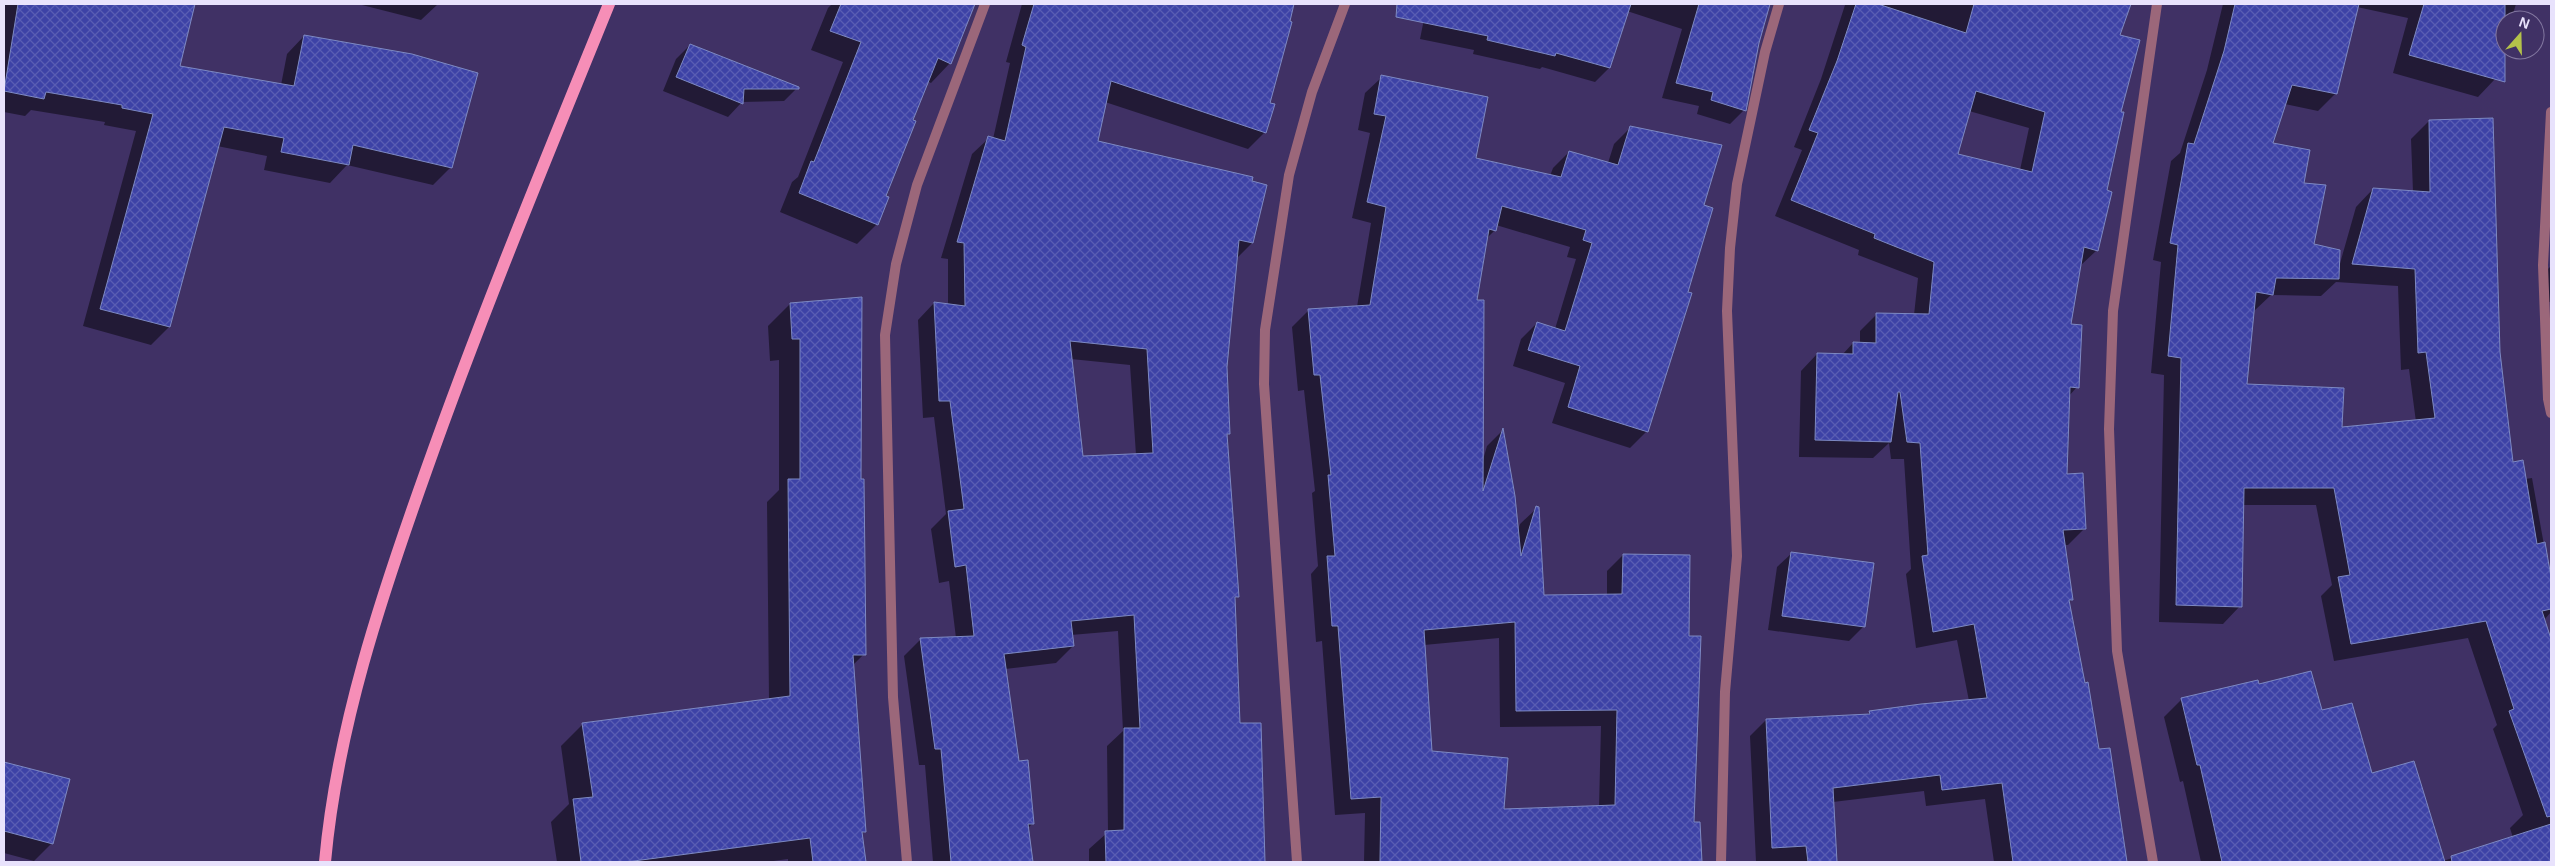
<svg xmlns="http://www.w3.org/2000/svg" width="2555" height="866" viewBox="0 0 2555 866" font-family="Helvetica,sans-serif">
<defs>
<pattern id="building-cross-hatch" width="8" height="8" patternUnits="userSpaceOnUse" patternTransform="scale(1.25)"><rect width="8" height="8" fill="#3d42a6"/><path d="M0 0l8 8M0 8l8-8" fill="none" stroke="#595db3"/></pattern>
</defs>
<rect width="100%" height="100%" fill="#403165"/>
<g fill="#0007" fill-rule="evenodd">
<polygon points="5,4 120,4 134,6 135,4 194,4 178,67 281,85 287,54 304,36 451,167 433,185 347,165 330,183 264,170 267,156 217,146 169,327 151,345 83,326 136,131 104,125 105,122 31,110 25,116 4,112"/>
<polygon points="358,4 438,4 421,20"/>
<polygon points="832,4 974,4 950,63 931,83 927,81 877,224 857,244 780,212 792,182 798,177 843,62 811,50 828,8"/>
<path d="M1022,4H1293L1269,104L1265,132L1248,149L1105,102L1096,142L1266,185L1252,243L1236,259L1225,367L1229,433L1226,436L1238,596L1234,600L1238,724L1262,832H1264V862H1089V849L1108,832L1107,746L1123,731L1118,631L1071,635L1073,646L1056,663L1005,669L1018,763L1033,823L1027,829L1031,862H933L925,765H919L904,656L921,639L956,638L949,581L939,583L931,529L946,514L934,417L923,418L918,320L934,303L948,305V259L941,258L972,154L989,138L993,139L1010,63L1006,62ZM1071,359L1130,365L1136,455L1082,458Z"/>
<polygon points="1427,4 1768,4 1758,42 1744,110 1730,124 1697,114 1699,106 1662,98 1682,29 1627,11 1609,68 1595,82 1542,67 1540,69 1473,54 1474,50 1420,39"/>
<path d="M1841,4H2130L2118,36L2120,113L2097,250L2080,266L2070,326L2077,387L2068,397L2066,475L2085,528L2068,545H2064L2072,599L2069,603L2098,751L2109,749L2125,862H1994L1985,799L1926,806L1924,791L1833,802L1836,862H1756L1750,736L1766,720L1867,715L1870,712L1969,701L1957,640L1916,648L1906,574L1911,569L1904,459H1891L1889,443L1873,458L1799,457L1801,371L1817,354L1842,355L1853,343H1860V331L1877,314L1914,315L1918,278L1858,255L1859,250L1775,216L1802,150L1794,147L1821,79L1845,5ZM1969,111L2029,128L2020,170L1957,155Z"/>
<path d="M2223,4H2516L2511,20H2505V43L2495,79L2478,97L2393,73L2408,18L2357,7L2335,94L2318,111L2285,104L2272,144L2303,184L2313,245L2339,267L2356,207L2373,189L2413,192L2411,139L2429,121L2498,352L2512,464L2525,479L2532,478L2551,584V612L2544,620L2551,643V862H2201L2183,781L2180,782L2164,717L2182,699L2258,686L2321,712L2443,861L2513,838L2510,828L2523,815L2493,729L2497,725L2468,638L2334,661L2321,596L2332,585L2316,505H2242L2240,606L2223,624L2159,622L2164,375L2151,373L2161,262L2153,260L2171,161L2180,153L2207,70ZM2336,282L2398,286L2401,370L2409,369L2416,422L2340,429L2246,385L2253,312L2271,295L2321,296Z"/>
<polygon points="690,45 797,88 784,101 742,102 728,117 663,91 676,59"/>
<path d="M1382,77L1474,159L1550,176L1553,168L1569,152L1608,163L1614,144L1630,128L1703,206L1647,431L1630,448L1552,423L1565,383L1513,366L1521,339L1537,323L1555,329L1576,259L1567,257L1570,247L1496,225L1495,230L1486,239L1476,301L1483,460L1487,446L1502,431L1517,533L1520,524L1537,508L1543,596L1607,595V571L1623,555L1688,637L1692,823H1699L1700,862H1364L1365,813L1335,815L1322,641L1316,642L1311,574L1318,566L1312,493L1315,491L1304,390L1298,391L1292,327L1308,311L1357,307L1371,223L1352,218L1370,133L1358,130L1365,93ZM1499,638L1500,727L1601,726L1599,807L1502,810L1431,752L1424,645Z"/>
<polygon points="2551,266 2551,302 2541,301 2544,273"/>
<polygon points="790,304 860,480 864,654 852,666 865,831 861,835 865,862 788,862 788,859 766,862 557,862 551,822 569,804 561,746 583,724 769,700 767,502 779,490 779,360 770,361 768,326"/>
<polygon points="1792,553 1872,564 1863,627 1849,641 1768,630 1777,567"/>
<polygon points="4,763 68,780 52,843 34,861 4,853"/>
</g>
<g fill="url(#building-cross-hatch)" stroke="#7d89c3" fill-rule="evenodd">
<polygon points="18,4 195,4 180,66 294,86 304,35 412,54 478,73 452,168 353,145 349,165 281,152 284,138 224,127 170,327 100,309 153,114 122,108 122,105 46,92 44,99 4,91"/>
<polygon points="841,4 975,4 951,64 938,58 913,120 916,121 886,196 889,197 878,225 799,193 811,161 814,162 861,42 830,31"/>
<path d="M1034,4H1294L1290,21L1292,22L1270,103L1275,104L1266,133L1111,81L1098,141L1253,177L1252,181L1267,185L1253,243L1239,240L1227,367L1230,434H1227L1239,597H1235L1240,723H1261L1265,862H1106L1105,831L1124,830V728H1140L1134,615L1071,621L1074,646L1004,654L1019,761L1028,760L1034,824H1028L1033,862H951L941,749H935L920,638L974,636L966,565L955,567L948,511L964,509L950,401H939L934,302L965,306L964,243L957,242L988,136L1005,141L1026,47L1022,45ZM1070,341L1147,349L1153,453L1083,456Z"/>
<polygon points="1397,4 1631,4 1610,68 1556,53 1555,56 1487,40 1488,36 1396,17"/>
<polygon points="1699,4 1770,4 1759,43 1746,111 1711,100 1713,92 1676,83"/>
<path d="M1856,4H1878L1966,33L1974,4H2131L2120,35L2140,40L2121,112H2124L2107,190L2112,192L2098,251L2084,247L2071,324L2082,325L2079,388L2070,387L2067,474L2083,473L2086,529L2063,530L2073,600H2069L2085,683L2088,682L2099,749L2110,748L2127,862H2013L2002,783L1942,790L1940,775L1833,788L1837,862H1808L1806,846L1772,848L1766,719L1870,714L1869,711L1921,704L1987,698L1974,624L1933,632L1922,556L1928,555L1920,443L1907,442L1900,392H1898L1891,442L1815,440L1817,353L1853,354V342L1876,343V313L1929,314L1934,262L1874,238L1875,234L1791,200L1818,133L1809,130L1837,61ZM1976,91L2045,112L2032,172L1958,154Z"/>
<polygon points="2235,4 2359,4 2337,94 2292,85 2273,143 2310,150 2304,183 2326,185 2314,244 2340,250 2339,279 2276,278 2273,295 2256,292 2247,384 2344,388 2342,427 2435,418 2426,352 2418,353 2415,269 2352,264 2373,188 2430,192 2429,120 2493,118 2500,352 2513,462 2523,460 2537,544 2545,542 2551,577 2551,609 2542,611 2551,639 2551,816 2547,817 2509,711 2514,709 2486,621 2351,644 2338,577 2350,575 2334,488 2244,488 2242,607 2176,605 2181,358 2168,356 2178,245 2170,243 2188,143 2194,144 2224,51"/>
<polygon points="2424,4 2505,4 2505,82 2409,55"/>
<polygon points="690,44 799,87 799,89 744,89 743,104 676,77"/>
<path d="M1381,75L1488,97L1476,158L1561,177L1569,151L1618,165L1630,126L1722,145L1704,205L1713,208L1688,292L1692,293L1648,432L1568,407L1580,366L1528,350L1537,322L1565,331L1592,243L1583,240L1586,230L1502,206L1496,231L1489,229L1477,300H1484L1483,491L1503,428L1515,496L1521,556L1536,506L1539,507L1544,595L1622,594L1623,554L1690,555L1689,636H1701L1694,822H1700L1702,862H1380L1381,797L1351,799L1338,626H1332L1327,556H1335L1328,475H1331L1320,375H1314L1308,309L1370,305L1386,207L1367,202L1386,116L1374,114ZM1515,622L1516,711L1617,710L1615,805L1504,809L1508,758L1432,751L1424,630Z"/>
<polygon points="862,297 861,479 864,479 866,655 853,655 866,832 862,832 866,862 813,862 810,838 626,862 581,862 573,799 593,797 582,723 790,696 788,479 800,479 800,339 792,339 790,303"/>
<polygon points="1791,552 1874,563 1865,627 1782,616"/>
<polygon points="2311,671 2322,710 2352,703 2372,773 2414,761 2445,862 2222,862 2200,765 2197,765 2181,698 2258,680 2259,684"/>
<polygon points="4,762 70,779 53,844 4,831"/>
<polygon points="2551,824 2551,862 2452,862 2451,856"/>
</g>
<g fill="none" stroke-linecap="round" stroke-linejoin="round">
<g stroke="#9b677a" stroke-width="10">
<polyline points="2551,112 2543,265 2548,399 2551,413"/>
<polyline points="907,862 893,697 885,335 896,264 917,185 985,4"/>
<polyline points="1297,862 1264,384 1265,330 1289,175 1312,92 1345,4"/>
<polyline points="1721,862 1725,692 1737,556 1727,311 1730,248 1737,184 1765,52 1779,4"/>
<polyline points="2153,862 2117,651 2109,429 2113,311 2157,4"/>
</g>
<path stroke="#f68eb7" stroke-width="12" d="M325,862C337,728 381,597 426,471C482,313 546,159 609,4"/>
</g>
<rect width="2555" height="866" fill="none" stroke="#e8e2fc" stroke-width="10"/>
<g transform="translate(2520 35) rotate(20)"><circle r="24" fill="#403165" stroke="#8378a1"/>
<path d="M0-4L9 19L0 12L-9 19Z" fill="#b4c24a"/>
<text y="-8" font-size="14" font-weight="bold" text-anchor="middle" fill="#e8e2fc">N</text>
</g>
</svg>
